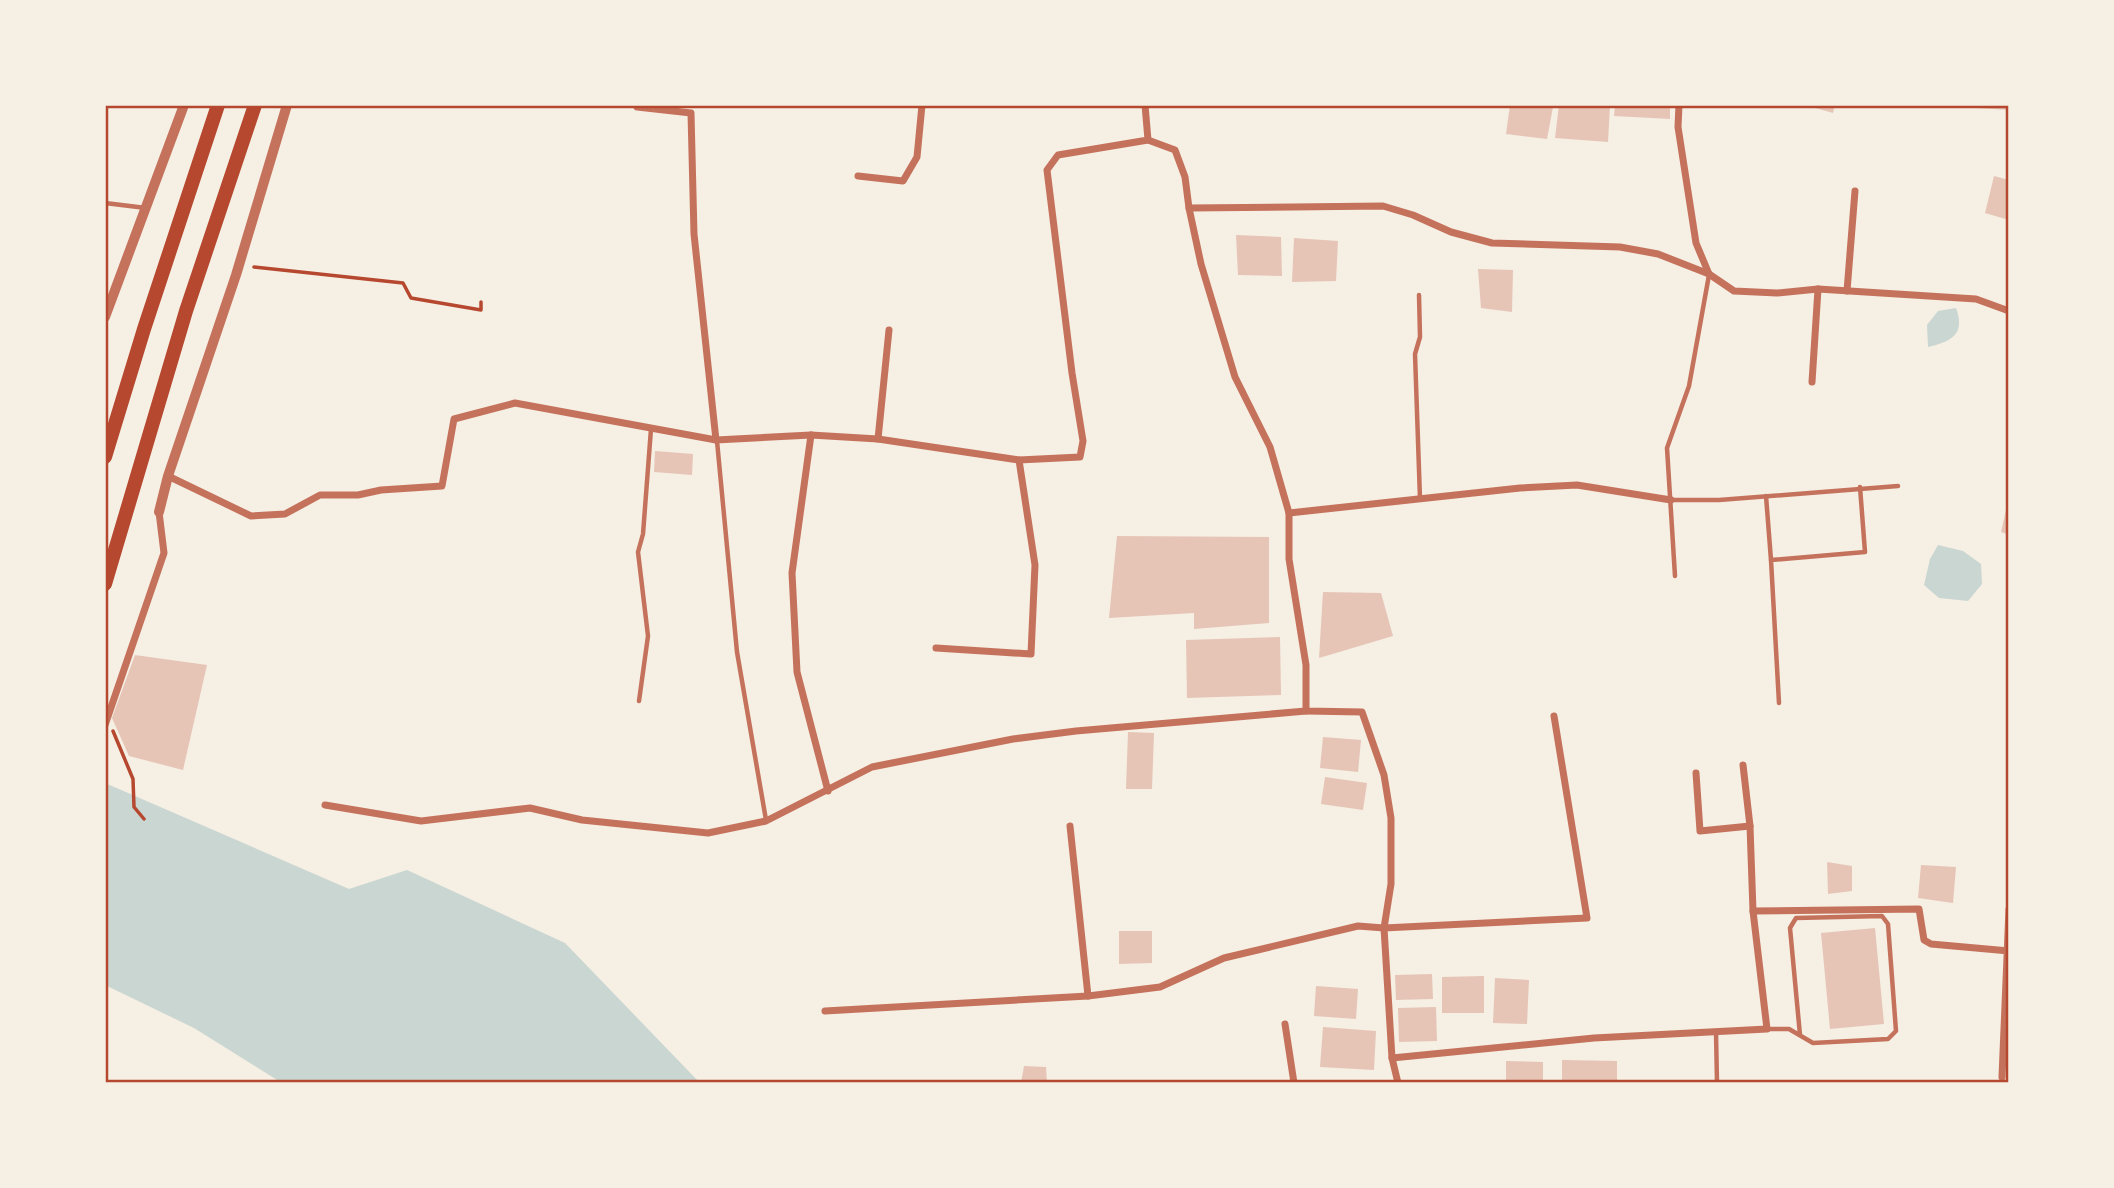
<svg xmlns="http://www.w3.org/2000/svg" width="2114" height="1188" viewBox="0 0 2114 1188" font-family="Arial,sans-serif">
<rect width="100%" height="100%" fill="#f6efe4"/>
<g fill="#c9d6d2">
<path d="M1956,308C1966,335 1950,342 1928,347L1927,325L1938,311Z"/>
<polygon points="1938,545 1963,551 1981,564 1982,584 1968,601 1939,598 1924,585 1930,559"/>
<polygon points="105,783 349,889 407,870 565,943 700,1083 282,1083 194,1028 105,985"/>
</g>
<g fill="#e6c5b7">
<polygon points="1510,105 1553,107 1547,139 1506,134"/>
<polygon points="1559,105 1610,105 1608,142 1555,138"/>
<polygon points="1615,105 1670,105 1670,119 1614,116"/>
<polygon points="1805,105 1835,105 1833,113"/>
<polygon points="1978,105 2009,105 2009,110 1977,108"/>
<polygon points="1994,176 2009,180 2009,220 1985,213"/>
<polygon points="1236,235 1281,237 1282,276 1238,275"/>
<polygon points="1294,238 1338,241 1336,281 1292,282"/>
<polygon points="1478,269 1513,270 1512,312 1481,308"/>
<polygon points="655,451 693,454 692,475 654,472"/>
<polygon points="2008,501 2009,501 2009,535 2001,532"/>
<polygon points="1117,536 1269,537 1269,623 1194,629 1194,613 1109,618"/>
<polygon points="1323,592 1381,593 1393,636 1319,658"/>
<polygon points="1280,637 1281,695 1187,698 1186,640"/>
<polygon points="135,655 207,665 183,770 129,756 112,718"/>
<polygon points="1128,732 1154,733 1152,789 1126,789"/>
<polygon points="1323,737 1361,740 1358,772 1320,768"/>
<polygon points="1325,777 1367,783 1363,810 1321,804"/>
<polygon points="1827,862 1852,866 1852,891 1828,894"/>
<polygon points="1921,865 1956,867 1953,903 1918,898"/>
<polygon points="1875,928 1884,1024 1830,1029 1821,933"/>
<polygon points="1119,931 1152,931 1152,963 1119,964"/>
<polygon points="1432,974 1433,999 1396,1000 1395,975"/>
<polygon points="1484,976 1484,1013 1442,1013 1442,977"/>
<polygon points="1495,978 1529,980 1527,1024 1493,1023"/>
<polygon points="1316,986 1358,989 1356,1019 1314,1016"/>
<polygon points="1436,1007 1437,1041 1399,1042 1398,1008"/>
<polygon points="1323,1027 1376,1031 1374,1070 1320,1067"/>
<polygon points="1562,1060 1617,1061 1617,1083 1562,1083"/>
<polygon points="1506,1061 1543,1062 1543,1083 1506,1083"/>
<polygon points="1024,1066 1046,1067 1047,1083 1021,1083"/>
</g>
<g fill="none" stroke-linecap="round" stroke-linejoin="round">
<g stroke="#b5482f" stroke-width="3.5">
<polyline points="254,267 403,283 411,298 481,310 481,302"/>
<polyline points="113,731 133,779 134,807 144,819"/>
</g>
<g stroke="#c5725c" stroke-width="4.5">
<polyline points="105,203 146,208"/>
<polyline points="1419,295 1420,337 1415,354 1420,499"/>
<polyline points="717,441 737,652 766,820"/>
<polyline points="1766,496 1771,560"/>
<polyline points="1671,500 1719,500 1898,486"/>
<polyline points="1675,576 1667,448 1689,386 1709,275"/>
<polyline points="639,701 648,636 638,552 643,534 651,429"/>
<polyline points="1779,703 1771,560 1865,552 1860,487"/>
<polyline points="1768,1029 1789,1029 1813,1043 1888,1039 1896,1031 1888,924 1882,916 1796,918 1790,928 1800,1035"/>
<polyline points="1716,1032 1717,1083"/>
</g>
<g stroke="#c5725c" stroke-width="7">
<polyline points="637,105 637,107 691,113 694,234 716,440"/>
<polyline points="1679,105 1678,127 1696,243 1709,274"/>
<polyline points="1148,140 1175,150 1185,177 1189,208 1201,264 1235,377 1270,447 1289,513 1289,559 1306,665 1306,711 1362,712 1384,775 1391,818 1391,884 1384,928 1392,1058 1398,1083"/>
<polyline points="858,176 903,181 917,157 922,105"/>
<polyline points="1189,208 1383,206 1413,215 1451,232 1492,243 1620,247 1658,254 1709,274 1734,291 1777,293 1818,289 1976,299 2009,311"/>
<polyline points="1847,291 1855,191"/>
<polyline points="1812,382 1818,289"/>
<polyline points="811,435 792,573 797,672 828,791"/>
<polyline points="878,439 889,330"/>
<polyline points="168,476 251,516 285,514 320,495 358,495 381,490 442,486 454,419 515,403 716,440 811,435 878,439 1019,460 1080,457 1083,441 1072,373 1047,170 1058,155 1148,140 1145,105"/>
<polyline points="1289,513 1520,488 1577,485 1671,500"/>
<polyline points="936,648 1031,654 1035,565 1019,460"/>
<polyline points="105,725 164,553 159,512"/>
<polyline points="1743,765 1750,826 1753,911"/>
<polyline points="1696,773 1700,831 1750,826"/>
<polyline points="325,805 421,821 530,808 582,820 708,833 766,821 872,767 1013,739 1076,731 1306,711"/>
<polyline points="1070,826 1088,996"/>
<polyline points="825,1011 1088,996 1160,987 1224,958 1358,926 1384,928 1587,918 1554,716"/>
<polyline points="1285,1024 1294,1083"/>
<polyline points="1392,1058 1594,1038 1767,1029 1753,911 1919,909 1924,940 1931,944 2009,951"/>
<polyline points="2002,1077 2009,909"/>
</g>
<g stroke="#c5725c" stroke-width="10">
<polyline points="105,317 184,105"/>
<polyline points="159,512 168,476 236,275 287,105"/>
</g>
<g stroke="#b5482f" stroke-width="14">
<polyline points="105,457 144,329 218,105"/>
<polyline points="105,584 186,311 255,105"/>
</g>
</g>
<rect width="2114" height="1188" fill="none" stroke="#f6efe4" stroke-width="214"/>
<rect x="107" y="107" width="1900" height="974" fill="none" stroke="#b5482f" stroke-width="2.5"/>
</svg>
